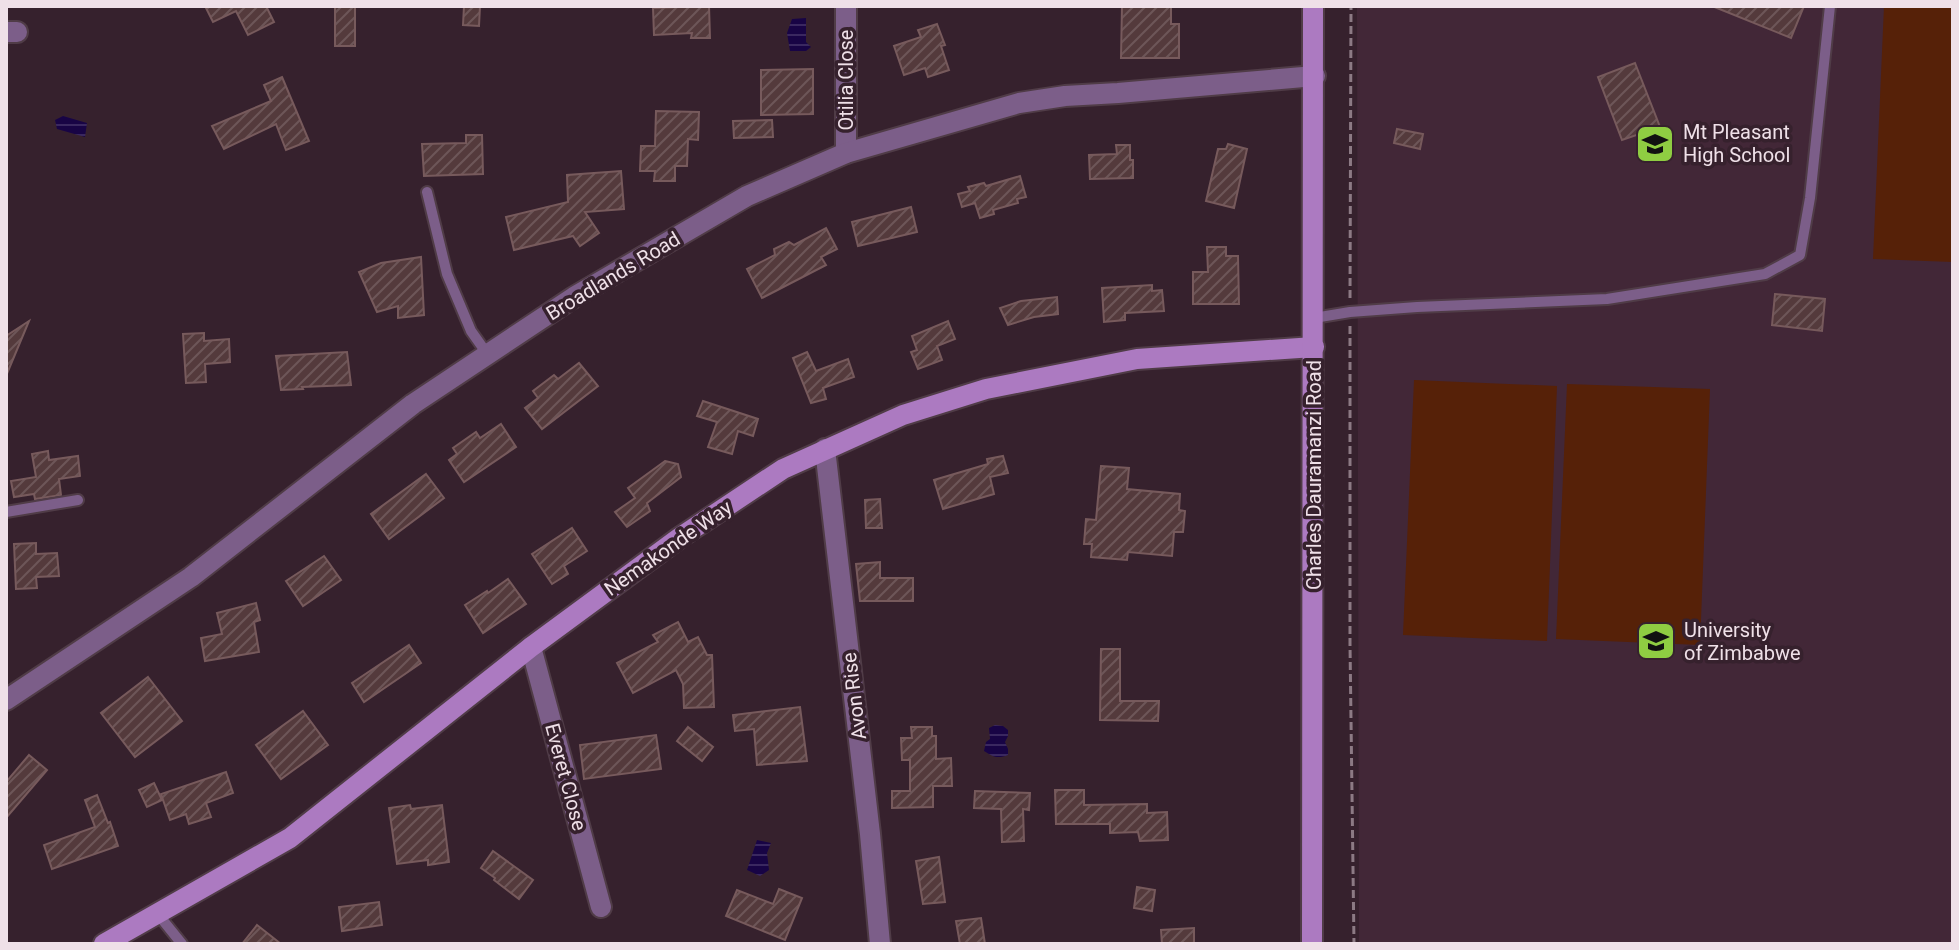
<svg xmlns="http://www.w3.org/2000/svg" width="1959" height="950" viewBox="0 0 1959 950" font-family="Roboto,sans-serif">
<defs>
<pattern id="water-rules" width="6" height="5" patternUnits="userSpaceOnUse" patternTransform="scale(2)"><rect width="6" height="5" fill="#180445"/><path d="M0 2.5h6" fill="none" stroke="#3a2860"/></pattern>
<pattern id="building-hatch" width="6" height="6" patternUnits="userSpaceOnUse" patternTransform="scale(2)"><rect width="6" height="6" fill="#543a3c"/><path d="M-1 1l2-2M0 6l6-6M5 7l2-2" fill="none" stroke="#6d5658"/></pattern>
</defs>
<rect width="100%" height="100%" fill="#36212d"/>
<polygon fill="#422737" points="1357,6 1953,6 1953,944 1359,944"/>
<g fill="#562108">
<polygon points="1884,6 1953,6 1953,262 1873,259"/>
<polygon points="1414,380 1557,386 1547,641 1403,635"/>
<polygon points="1567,384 1710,389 1700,645 1556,639"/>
</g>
<g fill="url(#water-rules)">
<polygon points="806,18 806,42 811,47 806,51 790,51 787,33 792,19"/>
<polygon points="63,116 87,123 85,137 57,129 55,120"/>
<path d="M995,725L1003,726L1008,730V736L1005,742L1008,749V755C998,759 993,757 984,751L986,742L990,739L989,728Z"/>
<polygon points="757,840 771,843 767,853 769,870 760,876 747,870"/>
</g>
<g fill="url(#building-hatch)" stroke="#775a5c" stroke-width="2">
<polygon points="205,6 266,6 274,22 248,35 236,11 213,22"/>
<rect x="335" y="6" width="20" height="40"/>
<polygon points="464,6 480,6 479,26 463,25"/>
<polygon points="709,6 710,38 691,38 692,33 654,35 653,8"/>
<polygon points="1122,6 1171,6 1171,24 1179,24 1179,58 1121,58"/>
<polygon points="1712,6 1804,6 1791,38"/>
<polygon points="937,24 945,45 941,46 949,70 928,77 925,68 904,75 894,46 921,37 918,30"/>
<polygon points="1635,63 1660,127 1622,140 1598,77"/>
<polygon points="813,69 813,114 761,115 761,70"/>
<polygon points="282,77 309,141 286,150 276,124 224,149 212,126 271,101 264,85"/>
<polygon points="656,111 699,112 698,140 688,139 687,166 675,166 675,181 654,181 655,171 640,171 641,146 655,146"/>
<polygon points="772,120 773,137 734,138 733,121"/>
<polygon points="1397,129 1423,134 1420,149 1394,143"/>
<polygon points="466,135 482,135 483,174 424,176 422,144 466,143"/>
<polygon points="1228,144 1247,149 1234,208 1206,201 1218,149 1226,149"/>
<polygon points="1116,145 1130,145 1130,160 1133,160 1133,178 1090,179 1089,155 1117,154"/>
<polygon points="621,171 624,209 585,212 599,233 580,246 573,236 514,250 506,217 568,202 567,175"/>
<polygon points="1020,176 1026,197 1017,199 1018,203 993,210 994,214 980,218 975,203 962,207 958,194 970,191 968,187 984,183 986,186"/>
<polygon points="911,207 917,232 858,246 852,222"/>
<polygon points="826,228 837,249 821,257 826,265 762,298 747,269 775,255 774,249 789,242 794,245"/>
<polygon points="1207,247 1226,247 1226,256 1238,256 1239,304 1193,304 1193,272 1208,272"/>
<polygon points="421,257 424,315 398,318 398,306 377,312 359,272 381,263"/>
<polygon points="1152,285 1152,291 1162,290 1164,311 1125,313 1125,320 1104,322 1102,288"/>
<polygon points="1775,294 1825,299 1822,331 1772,325"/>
<polygon points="1057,297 1058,314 1034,317 1008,325 1000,308 1021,301"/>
<polygon points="29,321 6,376 6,336"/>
<polygon points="948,321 955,339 937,346 942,360 918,369 911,352 917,350 912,336"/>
<polygon points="204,333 204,341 229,339 230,362 205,364 206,382 186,383 183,334"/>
<polygon points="347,352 351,385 302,387 303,389 281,390 276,356"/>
<polygon points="807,352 816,371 848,359 854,377 823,388 826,399 811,403 793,358"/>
<polygon points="579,363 598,386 542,429 525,408 538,398 533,391 554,375 558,379"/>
<polygon points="703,401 758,419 753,436 738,431 732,454 708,447 717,422 697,416"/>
<polygon points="501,424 516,447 464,482 449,460 457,454 453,448 476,432 480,438"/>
<polygon points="48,451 49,460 78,456 80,476 59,479 61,495 35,499 34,494 14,497 11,481 36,477 32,454"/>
<polygon points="1003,456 1008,473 990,477 994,494 943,509 934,480 988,464 987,459"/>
<polygon points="665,461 678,464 681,477 647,503 650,511 627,527 615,512 635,498 628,488"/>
<polygon points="1101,466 1129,468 1127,489 1180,494 1179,510 1185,511 1183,532 1174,532 1172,556 1128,552 1127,560 1091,557 1092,544 1084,544 1086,519 1096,520"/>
<polygon points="426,474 444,498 389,539 371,514"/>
<polygon points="880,499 882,528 866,528 865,500"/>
<polygon points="572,528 587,551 564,566 568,574 552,584 532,554"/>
<polygon points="36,543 36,554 57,553 59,576 36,577 37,588 16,589 14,544"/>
<polygon points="324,556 341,580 303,606 286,581"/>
<polygon points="880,562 880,578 913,578 913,601 860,601 856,564"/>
<polygon points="508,579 526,604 483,633 465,605 487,591 488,593"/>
<polygon points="256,603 260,620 254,622 259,652 205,661 201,638 222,634 217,613"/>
<polygon points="678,622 688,642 698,637 707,655 712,655 714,707 684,708 683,684 676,670 633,693 617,663 658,642 653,635"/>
<polygon points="409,645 421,663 364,702 352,683"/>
<polygon points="1101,649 1120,649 1120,701 1159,701 1158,721 1100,720"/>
<polygon points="148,677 182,721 135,757 101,713"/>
<polygon points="800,707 807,761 757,765 754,729 735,731 733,715"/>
<polygon points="303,711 328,745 281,779 256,745"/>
<polygon points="688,727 713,747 702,761 677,741"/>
<polygon points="911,727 932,727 932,736 936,736 936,759 951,758 952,786 933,786 933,807 892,808 892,791 910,791 910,760 902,760 901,738 912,738"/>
<polygon points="656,735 661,769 584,779 580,745"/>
<polygon points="29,755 47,770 6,818 6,782"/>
<polygon points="226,772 233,793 206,803 211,817 189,824 186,814 170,820 161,794"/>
<polygon points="154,783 162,800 147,807 139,790"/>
<polygon points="1055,790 1084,790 1084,805 1147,804 1147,813 1167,812 1168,840 1140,841 1138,832 1110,833 1110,824 1056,824"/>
<polygon points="975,791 1030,793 1029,810 1023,809 1024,841 1002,842 1001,809 974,808"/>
<polygon points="97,795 108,823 110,822 118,846 52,869 44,845 95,827 85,800"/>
<polygon points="410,805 411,809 442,805 449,862 428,865 428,860 397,864 389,808"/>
<polygon points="493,851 533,880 519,899 494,880 495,878 481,868"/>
<polygon points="939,857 945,902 923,904 916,861"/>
<polygon points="1137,887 1155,890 1152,911 1134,908"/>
<polygon points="779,889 802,898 785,940 726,916 737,890 773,904"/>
<polygon points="379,902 382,925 342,931 339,907"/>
<polygon points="981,918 985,944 960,944 956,921"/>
<polygon points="257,925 271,936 281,944 242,944"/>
<polygon points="1194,928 1194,944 1162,944 1161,930"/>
</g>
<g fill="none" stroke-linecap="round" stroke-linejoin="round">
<g stroke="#503c47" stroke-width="14">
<g id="lane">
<polyline points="427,192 447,274 471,331 488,355"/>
<polyline points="1314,318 1350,312 1417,307 1607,299 1765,274 1800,255 1810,198 1830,6"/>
<polyline points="6,512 78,500"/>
<polyline points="157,913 182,944"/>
</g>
</g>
<g stroke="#503c47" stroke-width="24">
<g id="street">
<polyline points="6,32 17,32"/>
<polyline points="846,153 846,6"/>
<polyline points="825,449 870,834 880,944"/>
<polyline points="531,647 601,907"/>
<polyline points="6,700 191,577 413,404 574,297 747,196 846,153 1019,103 1065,96 1118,93 1315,76"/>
</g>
</g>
<g stroke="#503c47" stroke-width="24">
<g id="secondary">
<polyline points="104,944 290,838 531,647 679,538 783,469 903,415 986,389 1137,359 1314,347"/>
<polyline points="1312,944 1313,6"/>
</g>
</g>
<g stroke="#8c7a84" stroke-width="3" stroke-dasharray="8 4" stroke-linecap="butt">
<polyline points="1350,298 1351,6"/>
<polyline points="1350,326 1350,644 1354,944"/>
</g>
<use href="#lane" stroke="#7c5e89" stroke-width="10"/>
<use href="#street" stroke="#7c5e89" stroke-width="20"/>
<use href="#secondary" stroke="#ac7ac1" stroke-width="20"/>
</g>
<defs>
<g id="school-square" transform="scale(2)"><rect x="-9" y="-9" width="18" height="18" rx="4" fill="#8fcd42" stroke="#36212d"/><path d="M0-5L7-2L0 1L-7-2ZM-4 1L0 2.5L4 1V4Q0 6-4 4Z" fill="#111"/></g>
<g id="university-square" transform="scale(2)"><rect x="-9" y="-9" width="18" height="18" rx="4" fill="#8fcd42" stroke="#36212d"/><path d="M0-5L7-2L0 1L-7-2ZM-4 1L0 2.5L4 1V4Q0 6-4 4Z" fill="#111"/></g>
</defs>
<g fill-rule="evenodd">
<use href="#school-square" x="1655" y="144"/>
<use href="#university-square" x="1656" y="641"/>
</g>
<g text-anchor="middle" stroke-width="7" stroke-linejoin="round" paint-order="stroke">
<g font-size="20" fill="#efe0e8" stroke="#36212d">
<text transform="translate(846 80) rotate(-90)" y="7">Otilia Close</text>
<text transform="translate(613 276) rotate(-31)" y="7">Broadlands Road</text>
<text transform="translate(1314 475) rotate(-90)" y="7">Charles Dauramanzi Road</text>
<text transform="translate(668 548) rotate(-35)" y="7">Nemakonde Way</text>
<text transform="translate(854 696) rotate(-97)" y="7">Avon Rise</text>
<text transform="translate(566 777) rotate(75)" y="7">Everet Close</text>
</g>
<g font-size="20" fill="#efe0e8" stroke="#36212d" text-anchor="start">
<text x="1683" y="139">Mt Pleasant<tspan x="1683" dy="23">High School</tspan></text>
<text x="1684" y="637">University<tspan x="1684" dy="23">of Zimbabwe</tspan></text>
</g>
</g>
<rect width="1959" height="950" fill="none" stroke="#efe0e8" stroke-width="16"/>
</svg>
